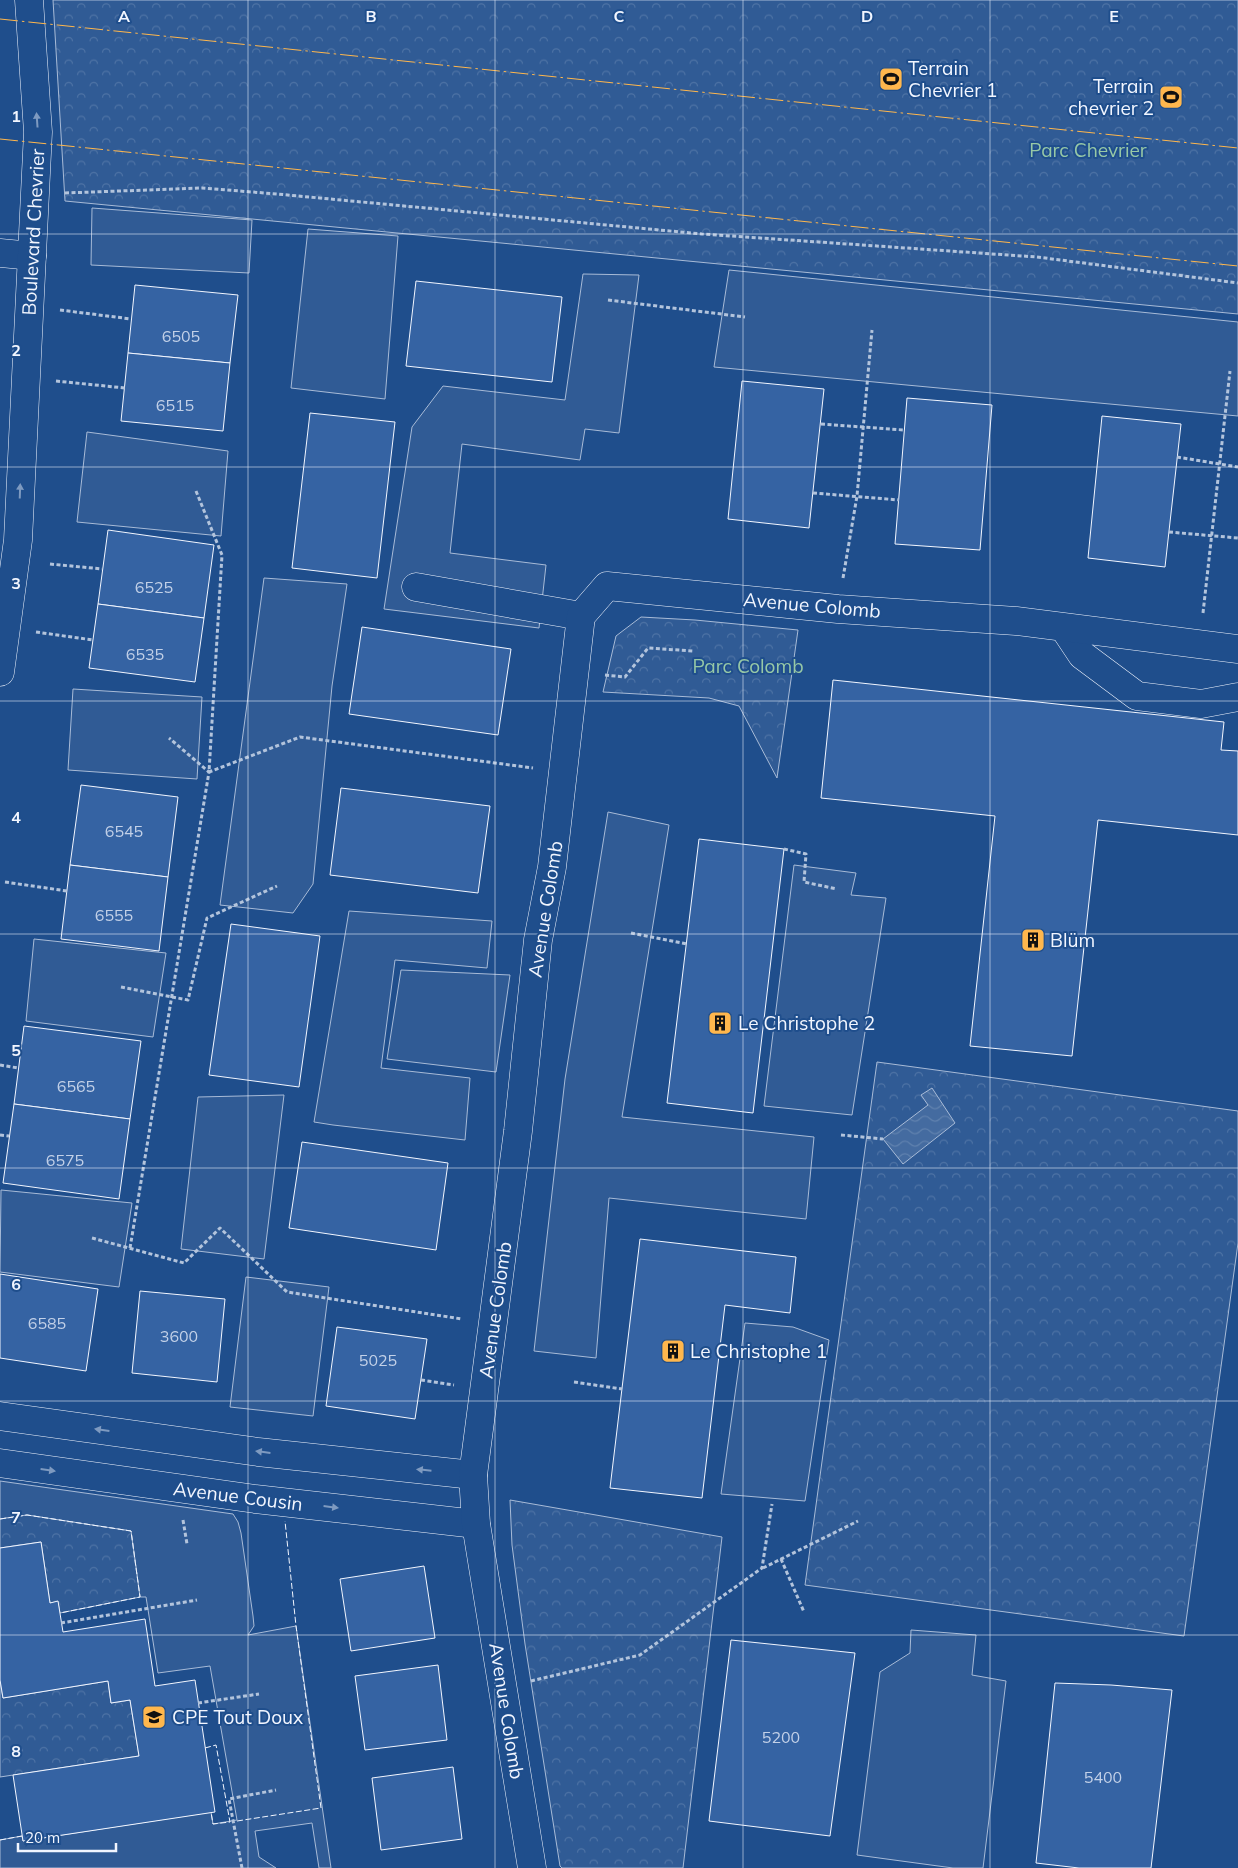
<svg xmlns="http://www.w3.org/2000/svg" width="1238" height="1868" viewBox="0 0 1238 1868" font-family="Mulish,sans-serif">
<defs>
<pattern id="forest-crowns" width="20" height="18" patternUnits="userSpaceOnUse" patternTransform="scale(1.25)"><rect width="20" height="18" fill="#305b95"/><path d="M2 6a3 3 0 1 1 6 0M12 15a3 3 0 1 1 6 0" fill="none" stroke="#4e73a5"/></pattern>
<pattern id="water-waves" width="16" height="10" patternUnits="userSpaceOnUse" patternTransform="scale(1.25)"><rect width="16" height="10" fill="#446ba0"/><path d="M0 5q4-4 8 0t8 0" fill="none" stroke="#5f81ae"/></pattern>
</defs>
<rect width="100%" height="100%" fill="#1f4e8c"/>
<g fill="#305b95" stroke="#a8bbd7">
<polygon points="92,208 252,220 249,273 91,265"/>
<polygon points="308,229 398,236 385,399 291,388"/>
<polygon points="729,270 1238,322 1238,416 714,367"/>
<polygon points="583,274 639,275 619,433 585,429 580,460 462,444 450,553 546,565 539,628 384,609 412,427 443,386 565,400"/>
<polygon points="87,432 228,451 221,536 77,522"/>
<polygon points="264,578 347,584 332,686 313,884 293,913 220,905"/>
<polygon points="73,689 202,697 197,779 68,770"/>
<polygon points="608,812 669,825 622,1117 814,1137 806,1219 609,1198 596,1358 534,1351 565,1079"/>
<polygon points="794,865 856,873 851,895 886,898 852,1115 764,1106"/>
<polygon points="349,911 492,921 487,968 395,960 381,1068 470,1078 465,1140 333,1125 314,1122"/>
<polygon points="34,939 166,953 153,1037 26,1021"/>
<polygon points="401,970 510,975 496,1072 387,1059"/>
<polygon points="284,1095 264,1259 181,1249 198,1097"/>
<polygon points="1,1190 132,1203 119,1287 0,1272"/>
<polygon points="246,1277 329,1287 313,1416 230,1407"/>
<polygon points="745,1323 793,1327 829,1340 805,1501 721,1494"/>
<polygon points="0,1481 233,1514 238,1522 241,1533 253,1616 254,1626 248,1635 296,1626 331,1868 319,1868 312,1823 255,1831 259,1857 276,1868 0,1868 0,1840 22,1836 23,1841 211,1812 213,1824 237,1820 210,1666 158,1673 146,1597 140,1597 131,1531 27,1515 0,1519"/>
<polygon points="911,1630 976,1635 972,1675 1006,1681 983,1868 953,1868 857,1855 880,1672 910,1653"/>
</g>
<g fill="url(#forest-crowns)" stroke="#a8bbd7">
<polygon points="53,0 1238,0 1238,314 65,201"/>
<polygon points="641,617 695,620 798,630 777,778 739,706 709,698 603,692 616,636"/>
<polygon points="877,1062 1238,1111 1238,1243 1184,1636 805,1585"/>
<polygon points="510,1500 722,1537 683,1868 562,1868 560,1866 525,1644 512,1545"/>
<polygon points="27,1515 131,1531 140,1597 60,1613 58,1602 50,1603 41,1542 0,1548 0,1519"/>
<polygon points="0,1681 3,1698 108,1681 111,1703 130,1700 139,1756 0,1777"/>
</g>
<polygon fill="url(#water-waves)" stroke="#a8bbd7" points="932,1088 955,1123 903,1164 883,1139 928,1105 921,1095"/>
<g fill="#3563a3" stroke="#f2f6ff">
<polygon points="416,281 562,297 552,382 406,366"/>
<polygon points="135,285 238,295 230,363 128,353"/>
<polygon points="128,353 230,363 223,431 121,421"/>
<polygon points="742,381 824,389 809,528 728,519"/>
<polygon points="907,398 992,405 980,550 895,544"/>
<polygon points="310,413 395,422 377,578 292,568"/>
<polygon points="1102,416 1181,424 1165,567 1088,558"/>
<polygon points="108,530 214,545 204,618 98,604"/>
<polygon points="98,604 204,618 195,682 89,668"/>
<polygon points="362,627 511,649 498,735 349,714"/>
<polygon points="833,680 1224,722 1221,750 1238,751 1238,835 1098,820 1072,1056 970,1046 995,816 821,798"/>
<polygon points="81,785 178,797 168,877 70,865"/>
<polygon points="341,788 490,806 478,893 330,875"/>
<polygon points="699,839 784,849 753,1113 667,1103"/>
<polygon points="70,865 168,877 159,951 61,939"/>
<polygon points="231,924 320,936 299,1087 209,1075"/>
<polygon points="24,1026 141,1041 130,1119 14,1104"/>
<polygon points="14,1104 130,1119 119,1199 3,1183"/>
<polygon points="302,1142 448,1163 436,1250 289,1228"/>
<polygon points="640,1239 796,1257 790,1313 725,1305 702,1498 610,1488"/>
<polygon points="0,1274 98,1289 86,1371 0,1358"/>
<polygon points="140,1291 225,1299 217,1382 132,1373"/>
<polygon points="337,1327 427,1339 415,1419 326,1406"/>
<polygon points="41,1542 50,1603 58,1601 63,1632 145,1619 155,1686 195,1680 215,1812 23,1841 13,1775 139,1756 130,1700 111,1703 108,1681 3,1698 0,1680 0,1548"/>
<polygon points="424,1566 435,1638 351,1651 340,1579"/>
<polygon points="731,1640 855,1653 830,1836 709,1821"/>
<polygon points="438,1665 447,1740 365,1750 355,1676"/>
<polygon points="1055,1683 1111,1685 1172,1690 1151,1868 1079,1868 1036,1863"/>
<polygon points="453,1767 462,1839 381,1850 372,1778"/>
</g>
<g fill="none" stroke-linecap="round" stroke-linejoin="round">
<g stroke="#f2f6ff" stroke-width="29">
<g id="minor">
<polyline points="0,253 32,256"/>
<polyline points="416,587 581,616"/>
<polyline points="1064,628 1082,655 1137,696 1201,704 1238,697"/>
<polyline points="0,672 18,540 38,132 29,0"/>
<polyline points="0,1416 258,1452 473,1475"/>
<polyline points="0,1463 255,1499 476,1524"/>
<polyline points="532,1868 476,1524 473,1475 518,1131 538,940 552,867 581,616 607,586 838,609 1016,621 1238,649"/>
</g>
</g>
<g stroke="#b3c4dc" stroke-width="3" stroke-dasharray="4 2.5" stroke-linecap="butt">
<polyline points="65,193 202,188 277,194 702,234 1037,257 1238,283"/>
<polyline points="608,300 745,317"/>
<polyline points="60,310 131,319"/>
<polyline points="56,381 125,388"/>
<polyline points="821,424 904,430"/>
<polyline points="1177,457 1238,467"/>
<polyline points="196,491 222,555 209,772 300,737 533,768"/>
<polyline points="813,493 899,500"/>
<polyline points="1169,532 1238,538"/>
<polyline points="50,564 102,569"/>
<polyline points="843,578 857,496 872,330"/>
<polyline points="1203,613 1230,371"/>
<polyline points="36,632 93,640"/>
<polyline points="605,675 625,677 648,648 693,651"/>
<polyline points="784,849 806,854 804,882 837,889"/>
<polyline points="5,882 67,891"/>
<polyline points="631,933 687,944"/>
<polyline points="121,987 188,1000 207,918 277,886"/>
<polyline points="0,1065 18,1068"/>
<polyline points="0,1135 9,1136"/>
<polyline points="841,1135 883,1139"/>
<polyline points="92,1238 184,1263 220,1228 287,1292 462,1319"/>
<polyline points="130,1248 209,772 169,738"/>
<polyline points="421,1380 454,1385"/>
<polyline points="574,1382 622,1389"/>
<polyline points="183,1520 187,1544"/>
<polyline points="781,1559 804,1612"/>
<polyline points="763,1568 858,1521"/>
<polyline points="61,1623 197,1600"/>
<polyline points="531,1681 640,1655 762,1568 772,1504"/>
<polyline points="198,1703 259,1694"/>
<polyline points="242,1868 229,1799 276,1790"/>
</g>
<use href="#minor" stroke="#1f4e8c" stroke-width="28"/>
<g stroke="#f2f6ff" stroke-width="1" stroke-dasharray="6 2.5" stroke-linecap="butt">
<polyline points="0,1519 27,1515 131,1531 140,1597 60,1613"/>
<polyline points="205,1748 216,1745 230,1822 213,1824 211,1812"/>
<polyline points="237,1821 321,1808 296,1626 285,1521"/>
<polyline points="0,1840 22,1836"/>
</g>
<g stroke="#ffb74d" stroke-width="1" stroke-dasharray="18 4 2.5 4" stroke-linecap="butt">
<polyline points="0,19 1238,148"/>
<polyline points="0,139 1238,266"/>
</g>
</g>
<defs><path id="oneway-solid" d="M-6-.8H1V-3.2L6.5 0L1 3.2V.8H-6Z" transform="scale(1.25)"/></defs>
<g fill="#7e9ac0">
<use href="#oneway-solid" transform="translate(37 120) rotate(-94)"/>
<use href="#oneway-solid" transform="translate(20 491) rotate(-88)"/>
<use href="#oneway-solid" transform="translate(102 1430) rotate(-172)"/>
<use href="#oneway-solid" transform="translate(263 1452) rotate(-173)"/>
<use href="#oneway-solid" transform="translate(48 1470) rotate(8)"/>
<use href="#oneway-solid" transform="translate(424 1470) rotate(-174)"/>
<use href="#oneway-solid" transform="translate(331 1507) rotate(7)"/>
</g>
<path fill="none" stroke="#f2f6ff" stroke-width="1" stroke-opacity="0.55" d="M248,0V1868M495,0V1868M743,0V1868M990,0V1868M0,234H1238M0,467H1238M0,701H1238M0,934H1238M0,1168H1238M0,1401H1238M0,1635H1238"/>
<defs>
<g id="stadium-square" transform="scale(1.25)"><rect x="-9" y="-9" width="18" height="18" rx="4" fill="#ffb74d" stroke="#1f4e8c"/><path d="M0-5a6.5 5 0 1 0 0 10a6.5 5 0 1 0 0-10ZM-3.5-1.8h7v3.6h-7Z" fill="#111"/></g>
<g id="building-square" transform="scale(1.25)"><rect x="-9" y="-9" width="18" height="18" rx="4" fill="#ffb74d" stroke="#1f4e8c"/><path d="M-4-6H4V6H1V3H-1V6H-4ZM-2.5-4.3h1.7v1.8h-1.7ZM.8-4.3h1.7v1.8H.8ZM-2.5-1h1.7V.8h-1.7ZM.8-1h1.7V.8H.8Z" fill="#111"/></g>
<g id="school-square" transform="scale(1.25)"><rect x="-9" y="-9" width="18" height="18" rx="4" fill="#ffb74d" stroke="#1f4e8c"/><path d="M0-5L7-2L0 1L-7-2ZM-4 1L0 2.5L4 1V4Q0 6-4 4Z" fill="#111"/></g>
</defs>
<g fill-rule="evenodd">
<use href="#stadium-square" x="891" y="79"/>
<use href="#stadium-square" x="1171" y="97"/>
<use href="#building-square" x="1033" y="940"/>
<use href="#building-square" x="720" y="1023"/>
<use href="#building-square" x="673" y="1351"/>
<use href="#school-square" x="154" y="1717"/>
</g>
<g text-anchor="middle" stroke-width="4" stroke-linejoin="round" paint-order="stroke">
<g font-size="16" fill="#c3d1e8">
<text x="181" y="342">6505</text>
<text x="175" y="411">6515</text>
<text x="154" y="593">6525</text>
<text x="145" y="660">6535</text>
<text x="124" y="837">6545</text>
<text x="114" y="921">6555</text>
<text x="76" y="1092">6565</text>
<text x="65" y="1166">6575</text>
<text x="47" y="1329">6585</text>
<text x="179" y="1342">3600</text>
<text x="378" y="1366">5025</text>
<text x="781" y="1743">5200</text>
<text x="1103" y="1783">5400</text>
</g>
<g font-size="19" fill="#f2f6ff" stroke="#1f4e8c" text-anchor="start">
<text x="908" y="75">Terrain<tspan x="908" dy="22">Chevrier 1</tspan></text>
<text x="1154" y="93" text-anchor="end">Terrain<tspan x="1154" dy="22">chevrier 2</tspan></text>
<text x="1050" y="947">Blüm</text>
<text x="738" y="1030">Le Christophe 2</text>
<text x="690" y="1358">Le Christophe 1</text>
<text x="172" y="1724">CPE Tout Doux</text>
</g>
<g font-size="19" fill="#97c8a6" stroke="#1f4e8c">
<text x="1088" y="157">Parc Chevrier</text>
<text x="748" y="673">Parc Colomb</text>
</g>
<g font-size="19" fill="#f2f6ff" stroke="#1f4e8c">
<text transform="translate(33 232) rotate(-87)" y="7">Boulevard Chevrier</text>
<text transform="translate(812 605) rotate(5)" y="7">Avenue Colomb</text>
<text transform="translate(545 909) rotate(-81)" y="7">Avenue Colomb</text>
<text transform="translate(495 1310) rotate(-82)" y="7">Avenue Colomb</text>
<text transform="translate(238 1496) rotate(7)" y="7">Avenue Cousin</text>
<text transform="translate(507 1711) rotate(81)" y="7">Avenue Colomb</text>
</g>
</g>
<g font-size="16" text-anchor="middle" font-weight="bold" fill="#f2f6ff" stroke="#1f4e8c" stroke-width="4" stroke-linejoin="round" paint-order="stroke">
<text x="124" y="22">A</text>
<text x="371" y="22">B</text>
<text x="619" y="22">C</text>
<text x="867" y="22">D</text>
<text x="1114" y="22">E</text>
<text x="16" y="122">1</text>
<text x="16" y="356">2</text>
<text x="16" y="589">3</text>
<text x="16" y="823">4</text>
<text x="16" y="1056">5</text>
<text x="16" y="1290">6</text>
<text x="16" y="1523">7</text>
<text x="16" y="1757">8</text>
</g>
<path d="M18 1843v8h98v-8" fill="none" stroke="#f2f6ff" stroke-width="2.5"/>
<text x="25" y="1843" font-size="15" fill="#f2f6ff" stroke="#1f4e8c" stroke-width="4" paint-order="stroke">20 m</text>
</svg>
